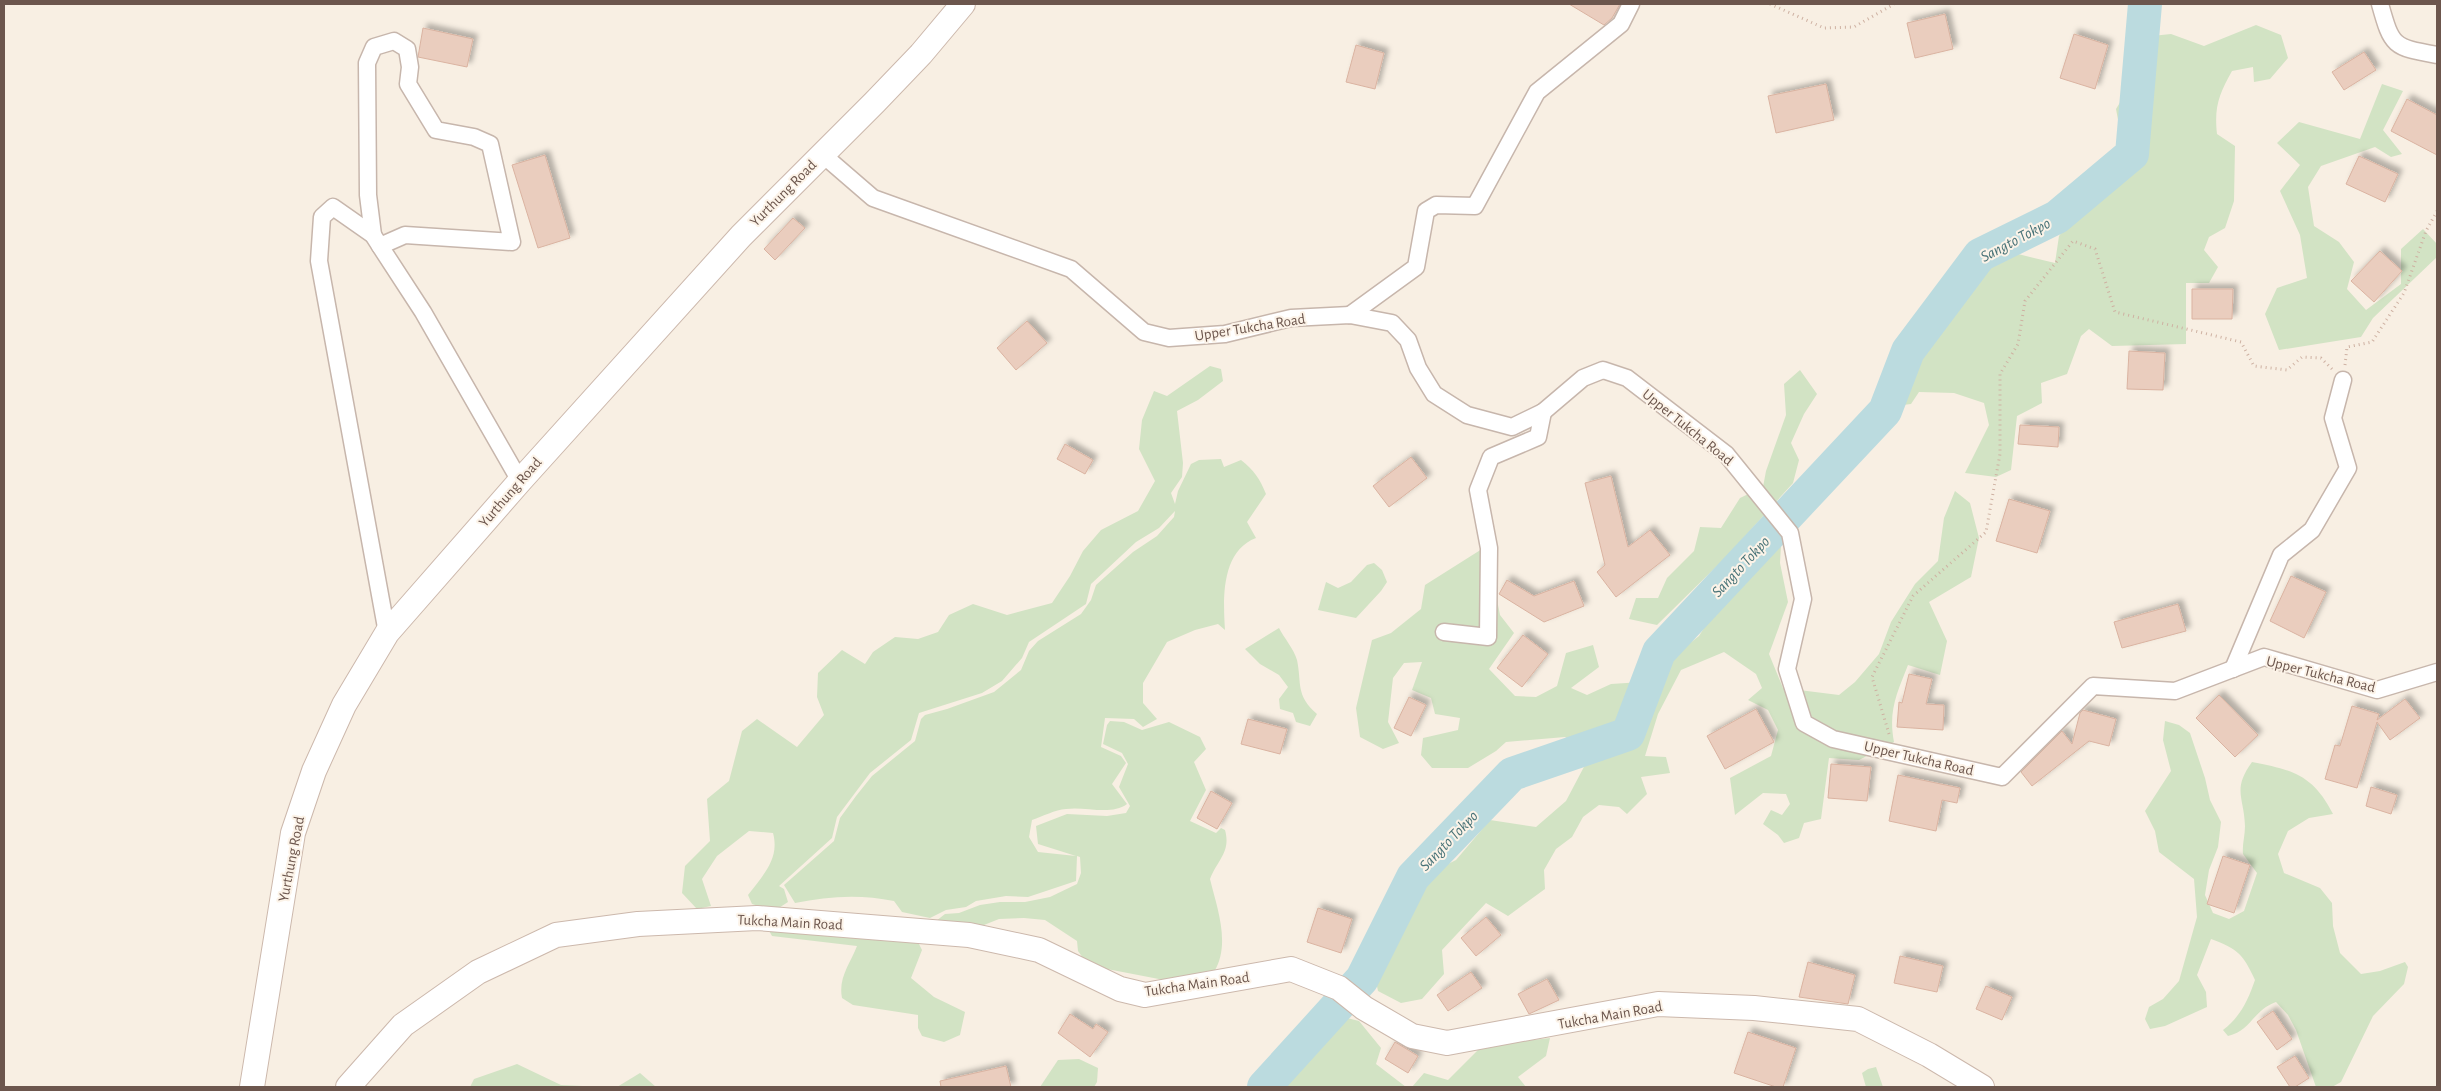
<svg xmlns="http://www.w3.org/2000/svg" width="2441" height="1091" viewBox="0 0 2441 1091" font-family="'Alegreya Sans',sans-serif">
<defs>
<filter id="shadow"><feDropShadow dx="4.5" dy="-4.5" stdDeviation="2.5" flood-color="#0004"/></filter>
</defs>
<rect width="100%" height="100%" fill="#f8efe3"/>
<g fill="#d2e3c4">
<path d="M2256,25L2281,35L2288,58L2270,79L2254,82L2253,67L2232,71C2219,94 2214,107 2217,134L2235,146L2234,201L2225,228L2209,237L2204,250L2218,267L2209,283H2186V344L2112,346L2089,329L2081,336L2067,374L2041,383L2042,403L2017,416L2011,470L1996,477L1965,473L1989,425L1984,403L1954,393L1919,392L1911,404L1903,405L1912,360L1931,330L1978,268L2018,254L2055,263L2059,236L2077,212L2128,176L2146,154L2122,141L2116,109L2127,91L2133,38L2171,34L2204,46Z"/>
<polygon points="2382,84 2403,91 2383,130 2402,154 2391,157 2375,147 2321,166 2308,187 2314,226 2339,242 2354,262 2347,289 2366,310 2401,284 2401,249 2423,229 2437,244 2437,257 2373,318 2361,337 2279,350 2265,314 2277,288 2307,278 2300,235 2280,191 2300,165 2277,143 2299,122 2360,139"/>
<path d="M1210,366L1221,369L1223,381L1198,400L1177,411L1183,463L1182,477L1171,493L1175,504L1178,491L1191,464L1199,460L1221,459L1224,467L1241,460C1254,470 1260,479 1266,494L1247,522L1256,538C1221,551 1223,599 1225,630L1218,624L1195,630L1167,642L1143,683V703L1157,719L1143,727L1134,719L1105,718L1101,747L1121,756L1126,763L1112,784L1127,804C1111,816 1085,806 1066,809C1055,810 1043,816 1032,820L1029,837L1038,852L1076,856L1038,844L1036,826L1067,814L1107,816L1126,813L1130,806L1119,787L1128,764L1122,753L1103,744L1107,725L1110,721L1124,722L1142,730L1169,722L1200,737L1206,749L1194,762L1206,790L1190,821L1216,833L1221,828L1225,830C1231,852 1218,859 1210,879C1217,908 1231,944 1214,972L1164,980L1107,969L1083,958L1078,951L1077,941L1045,920L1024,918L999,919L974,929L936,921L945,914L959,913L980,905L1000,902H1025L1050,897L1077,884L1081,873L1080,857L1077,856L1076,881L1028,897L1006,896L976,901L966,907L946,910L930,918L902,912L894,901C861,894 828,896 795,903L784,885L834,841L840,818L856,796L872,776L915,741L921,719L925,715L947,709L994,692L1021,670L1029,651L1038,641L1081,614L1091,600L1096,585L1133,552L1157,536L1174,517L1175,511L1159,528L1136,542L1091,584L1086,604L1029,642L1022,658L1002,681L982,693L919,713L911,740L870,773L837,817L832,838L779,886L784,889L788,902L774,911L752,904L748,895C763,875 780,859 773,833L749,831L717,856L702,879L711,906L697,909L682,893L685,866L710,841L707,799L729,781L742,731L757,719L797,747L824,715L817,697L818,673L842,650L865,664L873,652L895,637L918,639L938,632L949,615L973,604L1007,615L1052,603L1070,576L1083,551L1101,530L1138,511L1155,481L1139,449L1142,420L1154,391L1167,396Z"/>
<polygon points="1800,370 1817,394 1804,414 1791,443 1799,460 1793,483 1728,555 1657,625 1629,619 1636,598 1658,598 1667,578 1694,551 1700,527 1721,528 1740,498 1763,487 1766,471 1786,415 1784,384"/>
<path d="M1955,491L1970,503L1979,538L1971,577L1929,602L1947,641L1940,675L1908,665C1897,693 1888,711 1894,742L1859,760L1829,758L1821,819L1804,823L1799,838L1784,843L1778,835L1763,824L1771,810L1782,815L1790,804L1786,794L1763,793L1735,815L1730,778L1771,756L1778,730L1768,710L1748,700L1762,688L1756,674L1724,652L1681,670L1658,714L1645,756L1666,757L1670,773L1641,777L1647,794L1627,814L1619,807L1599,805L1583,817L1572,837L1556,849L1544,870L1545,889L1508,916L1486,903L1442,950L1444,974L1422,999L1401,1003L1378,991L1374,972L1400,918L1430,873L1456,860L1490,820L1536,827L1566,801L1586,763L1575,743L1565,737L1506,742L1496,751L1468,768H1432L1421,755L1423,738L1458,730L1460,718L1435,714L1431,698L1412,690L1422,662L1404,663L1393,678L1388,722L1399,743L1383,749L1360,737L1356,708L1372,640L1391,633L1421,609L1425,585L1482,549L1490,565L1500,615L1514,633L1489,669L1515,696L1536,697L1557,686L1566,653L1593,645L1599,667L1571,688L1587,695L1611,684L1657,681L1671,658L1699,636L1714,612L1758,564L1781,545L1780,563L1788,602L1769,654L1783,688L1839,695L1855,682L1879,654L1891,622L1915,584L1938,561L1944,518Z"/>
<polygon points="1374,563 1382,570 1387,582 1381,591 1356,618 1318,610 1326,582 1338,588 1351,582 1367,565"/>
<path d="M1279,628C1284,638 1294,649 1297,660C1302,683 1295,695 1317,714L1310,726L1296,722L1293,713L1280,709L1279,699L1288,687L1279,675L1260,664L1245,649Z"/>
<path d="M2165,721L2179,725L2190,733L2205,778L2210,800L2221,822L2218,847L2209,870L2205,895L2213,913L2229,919L2244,911L2257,873L2243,854C2242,845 2245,836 2245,826C2244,796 2232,790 2252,762C2293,770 2313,775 2333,814L2309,818L2288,831L2278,854L2284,873L2320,888L2332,903L2333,926L2340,953L2361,974L2380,971L2405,962L2408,967L2404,984L2373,1016L2341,1082L2332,1087H2316L2296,1030L2288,1015L2276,1002C2253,1010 2251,1031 2228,1036L2223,1030C2241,1016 2248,1000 2255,980C2243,954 2238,949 2211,939L2197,975L2206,992L2207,1007L2165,1026L2150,1029L2145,1019L2149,1007L2163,999L2179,981L2197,917L2194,879L2159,852L2155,831L2145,811L2171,771L2163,740Z"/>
<path d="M767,927L915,936L922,950L911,978L934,997L965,1012L960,1035L944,1042L922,1036L918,1028V1015L853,1005L842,998C838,978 850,964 857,946L772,936Z"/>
<path d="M1335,1015L1359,1021L1381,1048L1376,1064L1406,1087H1280C1294,1070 1314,1060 1327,1041C1331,1034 1333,1023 1335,1015Z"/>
<polygon points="1550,1038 1546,1056 1518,1077 1526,1087 1412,1087 1424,1073 1448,1080 1482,1046"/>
<polygon points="1079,1059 1098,1068 1097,1082 1094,1087 1040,1087 1058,1060"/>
<polygon points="517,1064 561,1085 604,1087 470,1087 474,1079"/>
<polygon points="1876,1067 1883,1087 1866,1087 1862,1073 1868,1069"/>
<polygon points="640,1073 656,1087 617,1087"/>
</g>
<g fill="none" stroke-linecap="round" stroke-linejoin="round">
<polyline stroke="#bbdbdf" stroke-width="34" points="1264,1087 1362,979 1413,877 1512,774 1628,734 1659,652 1885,411 1908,351 1980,255 2057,217 2132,154 2145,4"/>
</g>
<g fill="#eacdbe" stroke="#dab3a1" filter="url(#shadow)">
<polygon points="1569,4 1620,4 1612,18 1604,25"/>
<polygon points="1945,14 1953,49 1915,58 1907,23"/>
<polygon points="423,28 473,39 467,67 418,57"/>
<polygon points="2074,34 2108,45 2095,89 2060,78"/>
<polygon points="1356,45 1384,53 1375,89 1346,82"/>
<polygon points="2364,52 2376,70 2344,90 2332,72"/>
<polygon points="1826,84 1834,120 1776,133 1768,96"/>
<polygon points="2407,99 2437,115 2437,155 2391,131"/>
<polygon points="545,155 570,238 538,248 512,165"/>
<polygon points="2359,156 2398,174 2385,202 2346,184"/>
<polygon points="793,218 805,228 775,260 764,249"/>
<polygon points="2380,251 2402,271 2374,302 2351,281"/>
<polygon points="2192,289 2233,289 2232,319 2192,319"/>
<polygon points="1027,321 1047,343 1016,370 997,348"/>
<polygon points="2129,351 2165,353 2163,390 2127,389"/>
<polygon points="2020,425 2059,427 2058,447 2018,444"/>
<polygon points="1065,444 1093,460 1085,474 1057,459"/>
<polygon points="1411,457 1427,478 1389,507 1373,486"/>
<polygon points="1611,476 1628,547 1650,530 1670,555 1616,597 1597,572 1605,565 1585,483"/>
<polygon points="2009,499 2050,511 2037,553 1996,541"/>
<polygon points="2291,576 2326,592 2304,638 2270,621"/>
<polygon points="1507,580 1534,596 1574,581 1584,606 1544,622 1499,594"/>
<polygon points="2178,604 2186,631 2122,648 2114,622"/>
<polygon points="1523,635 1548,654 1522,687 1497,668"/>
<polygon points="1909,674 1932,679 1926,704 1944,705 1943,730 1897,727 1899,702 1902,703"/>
<polygon points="2219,695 2258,735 2235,757 2196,718"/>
<polygon points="1409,697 1426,705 1411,736 1394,728"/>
<polygon points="2405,699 2420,718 2390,740 2377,722 2357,788 2325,779 2335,745 2340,746 2352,706 2379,714 2377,720"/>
<polygon points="1756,709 1774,742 1725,769 1707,736"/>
<polygon points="2083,710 2116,719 2109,746 2089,741 2032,786 2021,772 2062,731 2072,744 2080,713"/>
<polygon points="1248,719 1287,729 1280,754 1241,744"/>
<polygon points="1831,764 1871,767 1867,801 1828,798"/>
<polygon points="1898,775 1960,788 1957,803 1942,800 1936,831 1889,821"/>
<polygon points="2371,787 2397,795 2391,814 2366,806"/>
<polygon points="1211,791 1232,803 1217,829 1197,818"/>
<polygon points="2223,856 2250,865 2234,913 2207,904"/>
<polygon points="1318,908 1352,919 1341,953 1307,942"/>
<polygon points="1486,917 1501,935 1476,956 1461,938"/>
<polygon points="1900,956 1943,966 1937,992 1894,983"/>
<polygon points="1808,962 1855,975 1848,1004 1799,997"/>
<polygon points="1471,972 1482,988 1448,1011 1437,995"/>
<polygon points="1547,979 1559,1000 1529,1014 1518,994"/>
<polygon points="1986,986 2012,997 2002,1020 1976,1009"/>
<polygon points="2273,1011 2292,1039 2277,1050 2257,1022"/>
<polygon points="1070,1014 1093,1029 1096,1024 1108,1032 1090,1057 1058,1033"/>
<polygon points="1748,1032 1796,1048 1783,1087 1776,1087 1734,1073"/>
<polygon points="1395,1042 1418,1056 1408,1073 1385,1059"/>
<polygon points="2295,1056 2309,1078 2295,1087 2290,1087 2277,1067"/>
<polygon points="1006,1066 1011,1087 941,1087 940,1081"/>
</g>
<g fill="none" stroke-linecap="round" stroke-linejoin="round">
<g stroke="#c7b6ac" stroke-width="19">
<g id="street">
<path d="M2380,4C2392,47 2393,47 2437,55"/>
<polyline points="822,154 873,198 1071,269 1144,332 1169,338 1225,334 1291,318 1350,315 1392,323 1408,340 1418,368 1434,394 1467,415 1512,427 1543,412 1583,378 1603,370 1627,378 1726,454 1790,533 1803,599 1787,669 1804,723 1833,739 2002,777 2093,686 2175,691 2264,657 2377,690 2437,672"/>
<polyline points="373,235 368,195 367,63 374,47 394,41 407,49 410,67 408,84 436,130 474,137 490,144 512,242 405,235 380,246"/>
<polyline points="1350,315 1416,267 1426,211 1436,205 1475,206 1537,92 1621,24 1631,4"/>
<polyline points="1444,632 1488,637 1489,548 1478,490 1491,457 1538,437 1543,412"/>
<polyline points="387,633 319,261 322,217 333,207 373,235 380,246 423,312 520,481"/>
<polyline points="2233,669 2281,555 2312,530 2348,468 2333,418 2343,380"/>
</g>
</g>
<g stroke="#ccb8ac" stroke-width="26">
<g id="secondary">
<polyline points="252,1087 293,833 314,771 344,705 387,633 520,481 741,236 875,102 921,54 963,4"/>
<polyline points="348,1087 403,1025 478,972 556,935 638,924 757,918 969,935 1039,950 1120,989 1145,995 1291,969 1339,988 1364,1008 1412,1036 1447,1043 1658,1004 1754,1008 1858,1019 1929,1055 1982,1087"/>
</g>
</g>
<g stroke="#ceb1a2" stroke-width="3" stroke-dasharray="1 4" stroke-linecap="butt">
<polyline points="1770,4 1824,28 1854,27 1894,4"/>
<polyline points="2345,365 2347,347 2372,342 2404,293 2426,231 2437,211"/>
<polyline points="1889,734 1872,677 1913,596 1986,532 2000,454 2000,374 2018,344 2025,301 2073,241 2095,249 2115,312 2241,342 2254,366 2287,370 2302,357 2321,358 2332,369"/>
</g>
<use href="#street" stroke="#fff" stroke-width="16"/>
<use href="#secondary" stroke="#fff" stroke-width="24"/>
</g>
<g text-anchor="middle" stroke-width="4" stroke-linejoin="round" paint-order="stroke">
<g font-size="15" fill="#6c564d" stroke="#fcf3e8">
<text transform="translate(783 193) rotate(-45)" y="5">Yurthung Road</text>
<text transform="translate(1250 327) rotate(-9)" y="5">Upper Tukcha Road</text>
<text transform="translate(1688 427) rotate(39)" y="5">Upper Tukcha Road</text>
<text transform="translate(510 492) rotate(-49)" y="5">Yurthung Road</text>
<text transform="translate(2321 674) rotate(14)" y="5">Upper Tukcha Road</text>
<text transform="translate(1919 758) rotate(13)" y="5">Upper Tukcha Road</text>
<text transform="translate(291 859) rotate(-79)" y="5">Yurthung Road</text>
<text transform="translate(790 922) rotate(3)" y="5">Tukcha Main Road</text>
<text transform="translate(1197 984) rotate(-8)" y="5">Tukcha Main Road</text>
<text transform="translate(1610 1015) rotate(-10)" y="5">Tukcha Main Road</text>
</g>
<g font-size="16" font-style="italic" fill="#477277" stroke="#fcf3e8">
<text transform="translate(2015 239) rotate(-28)" y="6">Sangto Tokpo</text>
<text transform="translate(1740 566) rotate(-47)" y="6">Sangto Tokpo</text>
<text transform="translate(1448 840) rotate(-46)" y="6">Sangto Tokpo</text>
</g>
</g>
<rect width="2441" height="1091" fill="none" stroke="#6c564d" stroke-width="10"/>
</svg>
